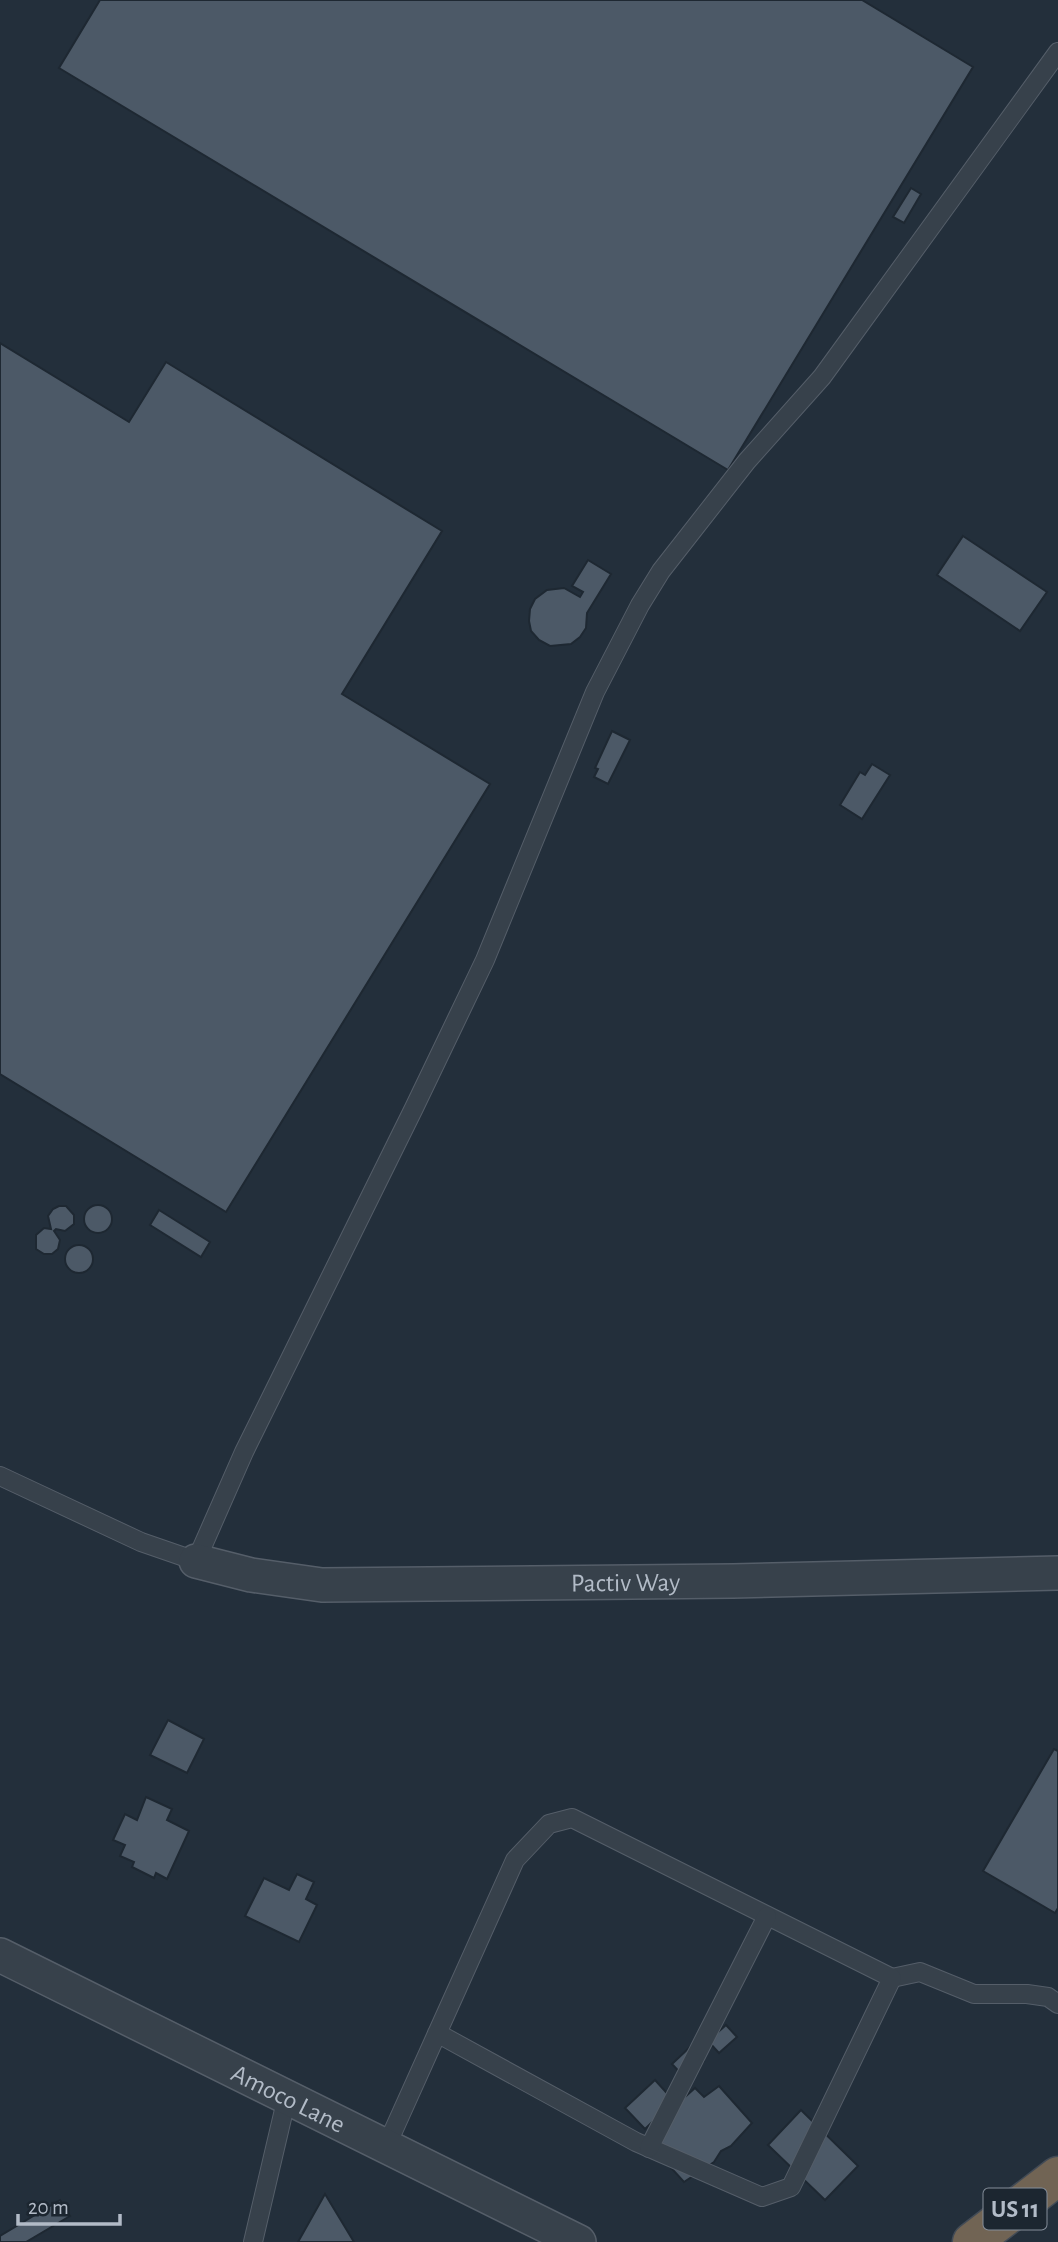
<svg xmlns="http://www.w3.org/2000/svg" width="1058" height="2242" viewBox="0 0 1058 2242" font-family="'Alegreya Sans',sans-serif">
<rect width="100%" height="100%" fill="#232f3b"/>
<g fill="#4c5967" stroke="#1e2832" stroke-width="2">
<polygon points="100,0 862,0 973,67 728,470 59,68"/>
<polygon points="911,188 921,194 904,223 893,217"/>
<polygon points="0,343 129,422 166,362 442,531 342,694 490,784 226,1212 0,1074"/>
<polygon points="963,536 1047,592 1020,631 937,575"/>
<polygon points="588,560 611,574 587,613 586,628 580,637 571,644 550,646 539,640 531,631 529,621 530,609 535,599 547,590 564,588 580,597 583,592 572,586"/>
<polygon points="612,731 630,740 608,784 594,777 598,769 595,768"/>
<polygon points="872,764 890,775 862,819 840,805 860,772 865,775"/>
<circle cx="98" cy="1219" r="14"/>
<polygon points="59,1206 66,1206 74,1215 74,1224 65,1231 56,1229 54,1231 60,1240 58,1249 52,1254 44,1254 36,1249 36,1235 44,1228 51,1229 48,1216 53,1209"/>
<polygon points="159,1210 210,1242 201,1257 150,1225"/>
<circle cx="79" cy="1259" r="14"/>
<polygon points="168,1720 204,1739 187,1773 150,1755"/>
<polygon points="1054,1749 1058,1751 1058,1908 1055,1913 983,1871"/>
<polygon points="146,1797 172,1809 167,1820 189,1831 167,1879 156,1873 154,1878 132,1867 134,1862 120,1856 125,1845 113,1840 125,1814 137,1820"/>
<polygon points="297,1874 314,1882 306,1899 317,1905 299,1942 245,1916 264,1878 289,1890"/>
<polygon points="726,2025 737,2037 719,2053 708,2041"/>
<polygon points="691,2046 704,2061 685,2078 672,2064"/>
<polygon points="655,2080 674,2101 645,2129 625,2108"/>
<polygon points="719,2086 752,2123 731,2146 721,2151 714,2162 684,2182 652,2147 656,2140 648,2130 695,2088 704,2097"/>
<polygon points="801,2110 858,2166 825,2200 768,2145"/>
<polygon points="325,2194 354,2242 298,2242"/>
<polygon points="60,2200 70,2216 26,2242 0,2242 0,2236"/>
</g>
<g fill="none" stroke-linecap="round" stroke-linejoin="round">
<g stroke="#555e69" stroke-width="20">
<g id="lane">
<polyline points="0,1476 141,1542 196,1561 244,1452 414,1108 485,960 595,692 640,605 661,571 747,461 822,377 1058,52"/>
<polyline points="892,1978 920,1972 974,1994 1027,1994 1048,1997 1058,2004"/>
<polyline points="386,2147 515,1860 549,1824 572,1818 892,1978 791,2187 762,2197 636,2142 437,2033"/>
<polyline points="649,2148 767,1916"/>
<polyline points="253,2242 287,2097"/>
</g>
</g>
<g stroke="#555e69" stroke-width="36">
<g id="street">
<path id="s1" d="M196,1561L251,1575L322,1585L733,1581L1058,1573"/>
<path id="s2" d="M0,1955L579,2242"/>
</g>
</g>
<g stroke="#424b56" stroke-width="41">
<polyline id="highway" points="972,2242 1058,2176"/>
</g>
<use href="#lane" stroke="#37414b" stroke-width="18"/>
<use href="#street" stroke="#37414b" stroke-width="33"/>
<use href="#highway" stroke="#716454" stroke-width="38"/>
</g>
<g text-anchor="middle" stroke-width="5" stroke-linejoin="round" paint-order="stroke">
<rect fill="#1c2630" stroke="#858e9a" stroke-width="2" x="983.5" y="2188.5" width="63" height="41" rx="5"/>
<g font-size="24" font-weight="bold" fill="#b2bbc7">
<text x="1015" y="2217">US 11</text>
</g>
<g font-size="26" fill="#b2bbc7" stroke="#1c2630">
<text dy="9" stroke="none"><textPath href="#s1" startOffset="432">Pactiv Way</textPath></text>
<text dy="9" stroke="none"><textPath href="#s2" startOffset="322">Amoco Lane</textPath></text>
</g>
</g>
<path d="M18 2214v10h102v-10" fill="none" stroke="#b2bbc7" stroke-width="3.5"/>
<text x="28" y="2214" font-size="21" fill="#b2bbc7" stroke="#1c2630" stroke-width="5" paint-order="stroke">20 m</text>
</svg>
